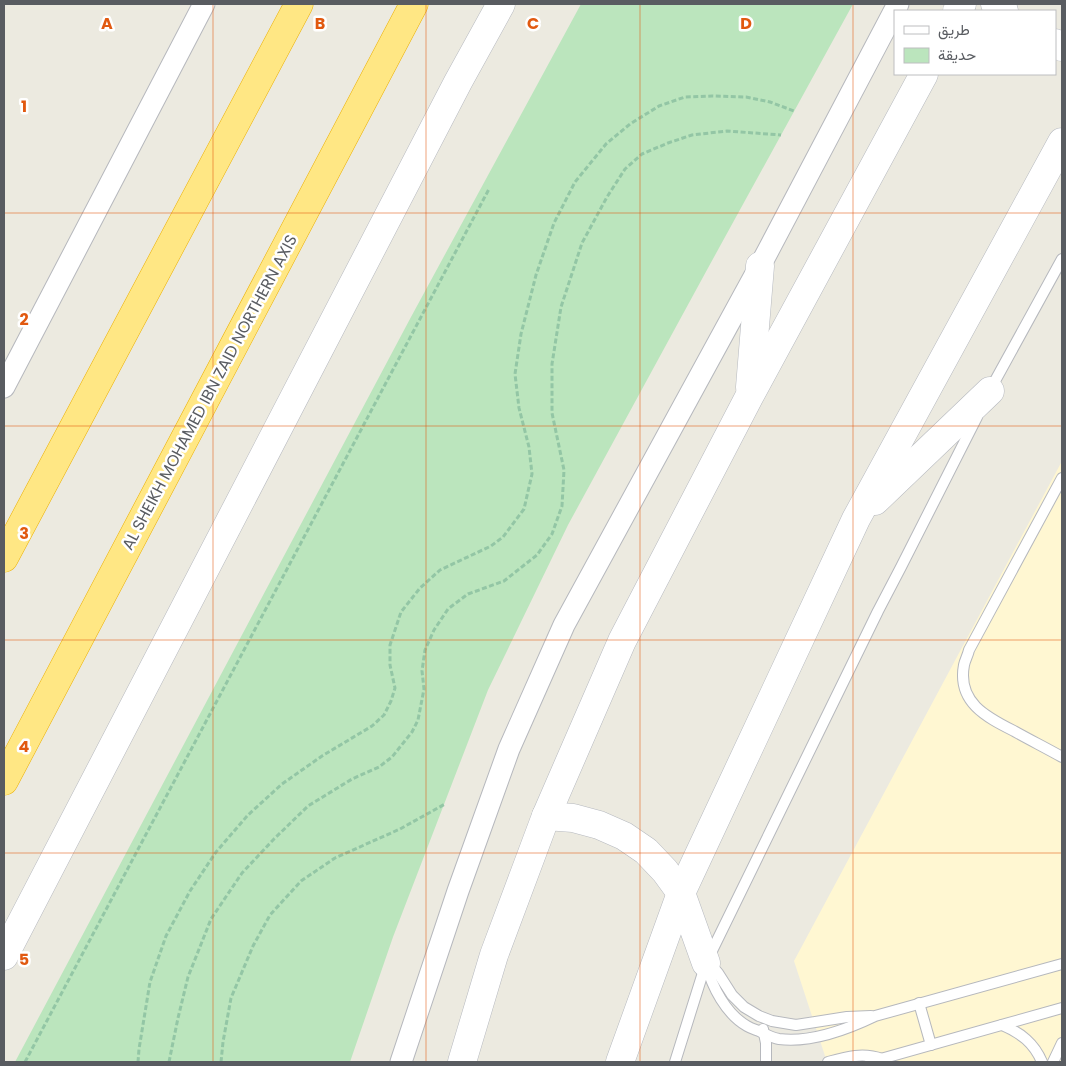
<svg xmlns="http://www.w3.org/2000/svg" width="1066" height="1066" viewBox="0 0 1066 1066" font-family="Poppins,Vazirmatn,sans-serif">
<rect width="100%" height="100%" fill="#eceae0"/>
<polygon fill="#fff7d2" points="1062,461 1062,1062 827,1062 794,961"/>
<polygon fill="#bbe5bd" points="581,4 853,4 708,268 568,525 488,690 393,937 350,1062 15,1062 411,317"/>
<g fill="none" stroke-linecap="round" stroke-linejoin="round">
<g stroke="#b6b8bd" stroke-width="12">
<g id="lane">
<polyline points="990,390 1062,259"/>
<path d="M1062,478L969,650C968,655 965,660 964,665C957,702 986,717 1014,731C1030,740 1046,748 1062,757"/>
<path d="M706,964C712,987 726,1014 747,1026C752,1029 757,1030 761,1032C767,1035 773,1038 779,1039C810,1043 848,1029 875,1016L1062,964"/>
<polyline points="708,964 713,967 718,973 732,995 744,1007 759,1016 772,1021 796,1025 847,1017 871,1016"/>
<polyline points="919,1003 931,1045"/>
<path d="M1002,1025C1021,1033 1034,1043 1042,1062"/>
<polyline points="763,1029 766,1043 766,1062"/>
<polyline points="675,1062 706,963 878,611 901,567 977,417"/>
<path d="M828,1062C846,1057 863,1052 882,1059"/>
<polyline points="870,1062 1062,1008"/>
<polyline points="1053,1062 1062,1043"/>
</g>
</g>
<g stroke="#b6b8bd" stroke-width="23">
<g id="street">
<polyline points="4,387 204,4"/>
<polyline points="401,1062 458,891 509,749 564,625 760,266 898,4"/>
</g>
</g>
<g stroke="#b6b9bf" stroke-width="29">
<g id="secondary">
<polyline points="995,4 1004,11"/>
<polyline points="957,11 962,4"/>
<polyline points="1055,43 1062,47"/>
<polyline points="750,387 760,266"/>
<polyline points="875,501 990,391"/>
<polyline points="546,816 573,818 599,825 624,836 646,851 665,871 681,893 706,963"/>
<polyline points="4,956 458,82 501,4"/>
<polyline points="462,1062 494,955 546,816 622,641 749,397 924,74"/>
<polyline points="620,1062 681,893 856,519 1062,142"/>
</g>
</g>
<g stroke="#ecb000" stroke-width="29">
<g id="highway">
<polyline points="4,558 299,4"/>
<polyline points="4,781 414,4"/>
</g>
</g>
<g stroke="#93c6a5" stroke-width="3" stroke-dasharray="5 2.5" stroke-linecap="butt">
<polyline points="25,1062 489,189"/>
<polyline points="138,1062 139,1049 150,982 166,936 190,891 216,852 248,815 282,784 322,756 372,726 384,715 391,701 395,688 390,665 390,645 401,612 420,588 440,570 491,546 503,537 524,509 532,474 529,447 519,408 515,374 521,334 536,275 554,223 575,182 606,144 630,124 659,106 685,97 712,96 746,97 770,102 794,111"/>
<polyline points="169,1062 178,1018 188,977 211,919 242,873 274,839 308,806 352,779 379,767 392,757 412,732 418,720 424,689 422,671 425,650 434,630 448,609 468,594 504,581 537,555 552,534 562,506 564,470 552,413 552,364 561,307 582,243 607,197 625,169 642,154 668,143 692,135 727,131 781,135"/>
<polyline points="221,1062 223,1042 231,998 253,946 270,915 301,881 335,858 400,829 445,804"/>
</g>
<use href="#lane" stroke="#fff" stroke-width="10"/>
<use href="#street" stroke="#fff" stroke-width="21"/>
<use href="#secondary" stroke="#fff" stroke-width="28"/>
<use href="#highway" stroke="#ffe784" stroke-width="28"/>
</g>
<path fill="none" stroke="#e15910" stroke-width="1" stroke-opacity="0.55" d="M213,4V1062M426,4V1062M640,4V1062M853,4V1062M4,213H1062M4,426H1062M4,640H1062M4,853H1062"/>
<g text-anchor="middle" stroke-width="5" stroke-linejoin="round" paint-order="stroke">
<g font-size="16" fill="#595c61" stroke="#fff">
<text transform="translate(209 392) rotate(-62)" y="6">AL SHEIKH MOHAMED IBN ZAID NORTHERN AXIS</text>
</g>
</g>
<g font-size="16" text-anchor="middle" font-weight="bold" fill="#e15910" stroke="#fff" stroke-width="5" stroke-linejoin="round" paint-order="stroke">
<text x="107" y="29">A</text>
<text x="320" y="29">B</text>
<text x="533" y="29">C</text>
<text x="746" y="29">D</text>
<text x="24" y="112">1</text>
<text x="24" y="325">2</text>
<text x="24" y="539">3</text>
<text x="24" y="752">4</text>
<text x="24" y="965">5</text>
</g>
<rect width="1066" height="1066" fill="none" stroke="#595c61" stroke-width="10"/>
<rect x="894" y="10" width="162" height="65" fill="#ffffff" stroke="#bdbec0"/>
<rect x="904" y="26" width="25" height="8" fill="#ffffff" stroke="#bdbec0"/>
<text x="938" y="35" font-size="15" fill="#595c61">طريق</text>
<rect x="904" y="48" width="25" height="15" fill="#bbe5bd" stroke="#bdbec0"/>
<text x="938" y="60" font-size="15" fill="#595c61">حديقة</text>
</svg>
